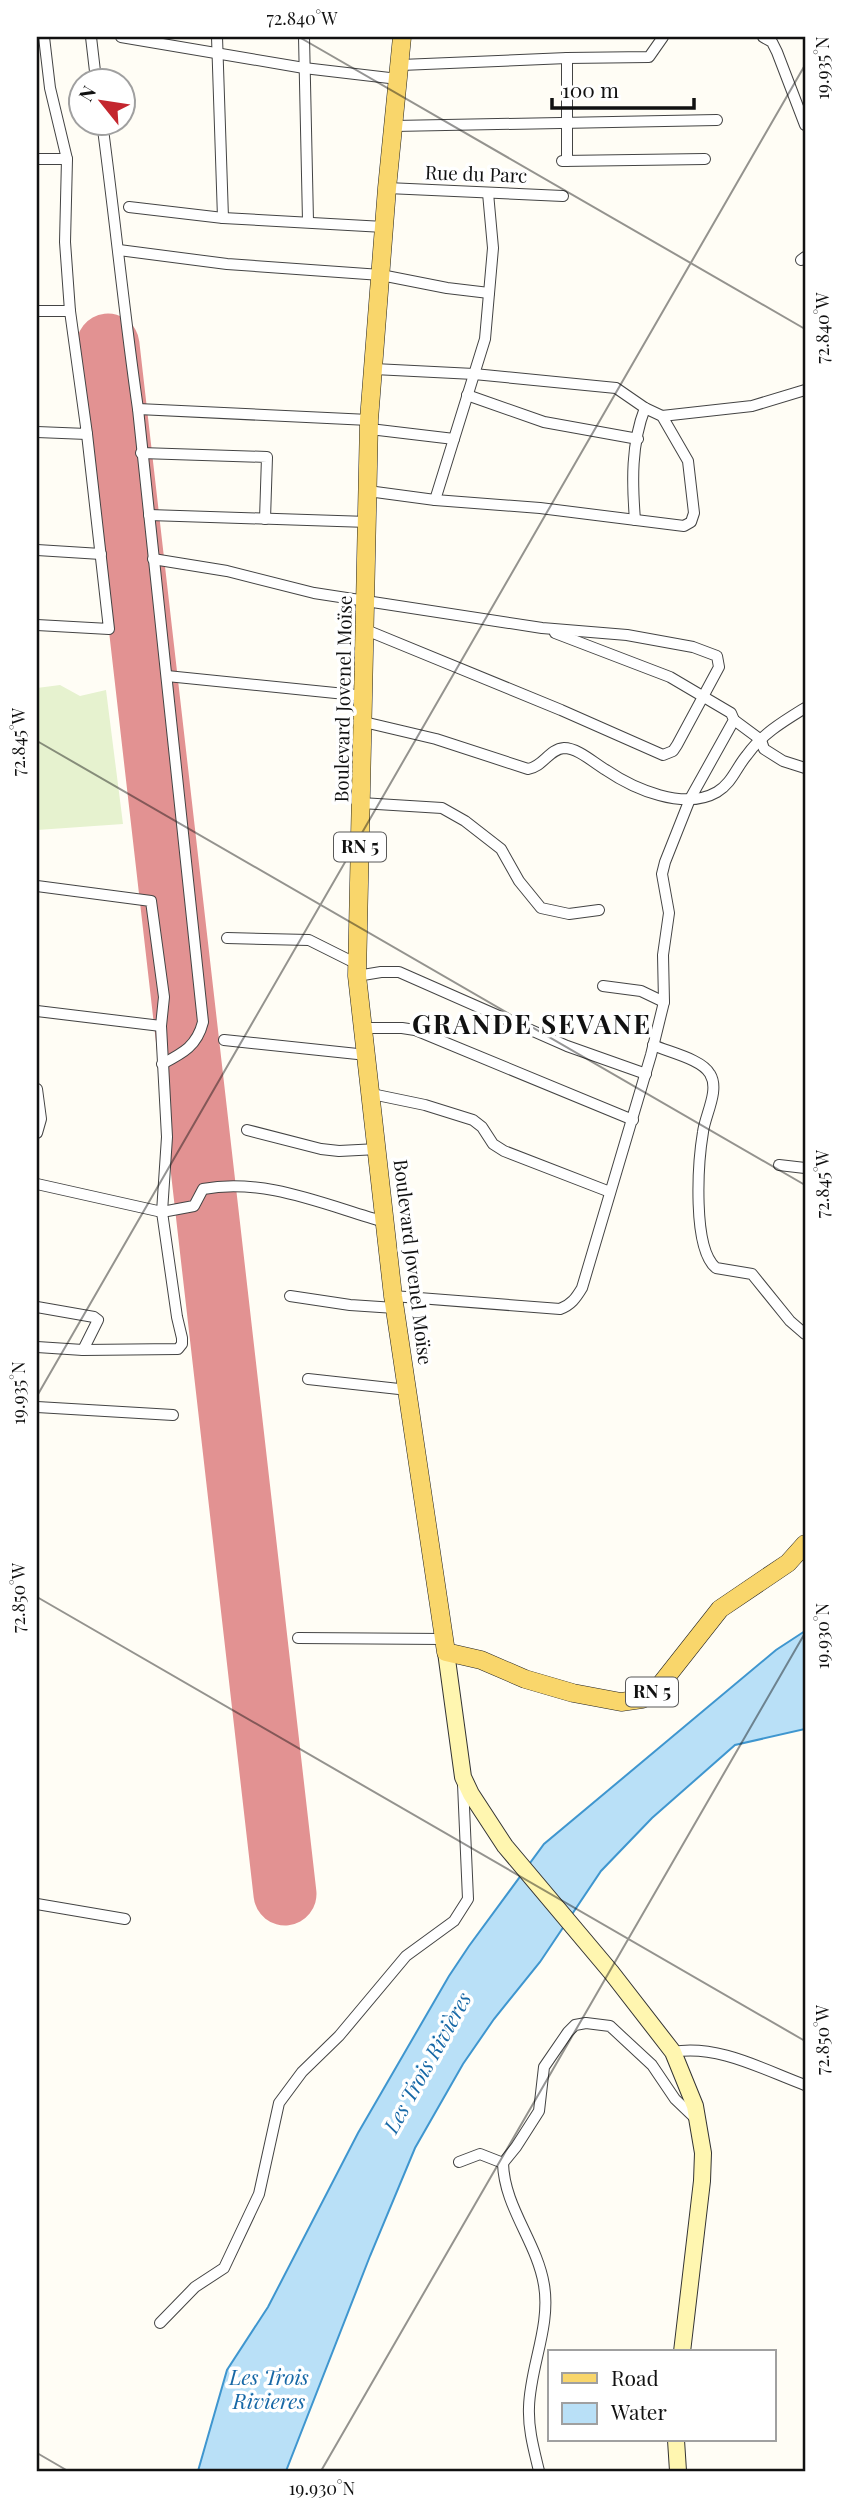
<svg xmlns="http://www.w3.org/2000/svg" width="842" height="2508" viewBox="0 0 842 2508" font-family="'Playfair Display',serif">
<rect width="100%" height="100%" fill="#fffdf5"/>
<polygon fill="#e6f2cf" points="60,685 80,696 106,690 123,824 37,830 37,688"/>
<polygon fill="#b9e0f7" stroke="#3f96cf" stroke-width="2" points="805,1631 805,1729 735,1745 652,1818 601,1871 540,1962 494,2019 463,2064 415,2148 370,2256 286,2471 198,2471 227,2370 268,2307 358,2133 449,1976 469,1946 544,1844 776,1650"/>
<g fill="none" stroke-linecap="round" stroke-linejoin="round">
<polyline stroke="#e29292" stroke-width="63" points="108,345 285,1894"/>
<g stroke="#444" stroke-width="12">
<g id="street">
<polyline points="91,37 96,80"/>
<polyline points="121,37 304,68 398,79"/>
<polyline points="217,37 223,218"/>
<polyline points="304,37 308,221"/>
<polyline points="763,37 772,42 777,52 805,125"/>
<polyline points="567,58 567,161"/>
<polyline points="401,65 567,58 649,57 663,37"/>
<path d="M102,122C115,218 124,313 138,409L203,1022C197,1046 183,1053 162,1064"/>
<polyline points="394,126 717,120"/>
<polyline points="37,159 67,159"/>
<polyline points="562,161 705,159"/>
<polyline points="387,188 563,196"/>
<polyline points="129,207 223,218 384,227"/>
<polyline points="119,250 227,264 381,275 447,288 489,293"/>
<polyline points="801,260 805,257"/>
<polyline points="37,311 70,311"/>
<polyline points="467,395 544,422 638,439"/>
<polyline points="138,409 369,420"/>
<polyline points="662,416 752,406 805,390"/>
<polyline points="370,429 454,439"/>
<polyline points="37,432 87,434 70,311 65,242 67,159 50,88 44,37"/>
<polyline points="141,453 267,457 265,519"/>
<polyline points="368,491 435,500 540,508 684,526 691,522 694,513 688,461 662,416 645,408 616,388 474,374 374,369"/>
<polyline points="435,500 485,339 493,248 488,193"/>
<polyline points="149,515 368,522"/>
<path d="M635,520C632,482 631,444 645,408"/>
<polyline points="37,550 101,554"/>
<polyline points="153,559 227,571 314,593 542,628 627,635 693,647 717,656 719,667 677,745 673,751 663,755 561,710 366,630"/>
<polyline points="37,625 109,629 87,434"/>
<polyline points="167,676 365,696"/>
<polyline points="734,720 761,740 764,749 783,761 805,768"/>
<path d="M364,722L436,739L528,769C543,767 549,749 564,748C578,748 594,763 606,770C634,789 684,811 717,792C732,783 736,768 747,755C762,734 784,721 805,708"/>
<polyline points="361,803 442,808 465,821 501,849 519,881 541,908 569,914 599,910"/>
<polyline points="37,886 151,901 164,997 161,1026 167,1137 162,1212 37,1184"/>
<polyline points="227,938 309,940 357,964"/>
<polyline points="357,976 381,972 399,972 567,1046 646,1074"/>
<polyline points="603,986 641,991 664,1002"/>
<polyline points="37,1011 161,1026"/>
<polyline points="364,1028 402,1028 415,1030 633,1120"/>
<polyline points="224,1040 367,1055"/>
<path d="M653,1045C668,1052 702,1059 710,1074C720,1090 705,1115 703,1132C698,1162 692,1248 716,1268L752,1274L790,1321L805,1334"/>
<polyline points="37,1089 41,1119 37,1133"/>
<polyline points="372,1094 425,1105 473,1120 482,1127 493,1144 504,1151 610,1192"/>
<polyline points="247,1130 321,1149 339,1151 378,1149"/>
<polyline points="779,1165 805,1168"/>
<polyline points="290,1296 350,1305 395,1308"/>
<path d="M393,1296L560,1309C571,1305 576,1298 582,1288L651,1055L664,1002L663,955L669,913L662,874L665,862L690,799L734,720L731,713L670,677L555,633"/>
<polyline points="37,1307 94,1317 98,1320 83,1350"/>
<path d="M37,1347L83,1350L178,1349L182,1344V1338L177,1317L162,1212L194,1206L203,1189C265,1177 327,1206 385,1222"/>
<polyline points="308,1379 408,1390"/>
<polyline points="37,1407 173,1415"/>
<polyline points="298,1638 444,1639"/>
<polyline points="37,1904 125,1919"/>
<path d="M673,2052C718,2044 764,2070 805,2085"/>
<path d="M459,2162L480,2154L503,2163C504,2207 537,2242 544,2285C551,2326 530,2367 529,2407C528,2429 534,2450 539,2471"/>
<polyline points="503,2163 516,2147 539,2111 544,2067 568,2032 575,2025 586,2023 610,2026 652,2065 675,2099 698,2121"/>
<polyline points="160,2323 195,2287 224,2268 259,2194 279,2103 302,2072 339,2036 406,1956 454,1921 468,1899 463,1784"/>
</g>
</g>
<g stroke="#333" stroke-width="18">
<g id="secondary">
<polyline points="446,1652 463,1777 471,1794 505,1846 611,1972 673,2052 695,2106 703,2153 702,2181 682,2352"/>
<polyline points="676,2440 678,2471"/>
</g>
</g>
<g stroke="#222" stroke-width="19">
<polyline id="primary" points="402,37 387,188 369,420 357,976 393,1296 446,1652 481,1660 525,1679 573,1693 621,1702 642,1699 657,1689 720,1609 788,1563 805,1544"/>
</g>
<use href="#street" stroke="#fff" stroke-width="10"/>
<use href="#secondary" stroke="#fff6b0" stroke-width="16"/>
<use href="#primary" stroke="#f9d66b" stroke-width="18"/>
</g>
<path fill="none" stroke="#111" stroke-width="2" stroke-opacity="0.45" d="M299,37L805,329M37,741L805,1185M37,1396L805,65M37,1597L805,2041M37,2453L68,2471M321,2471L805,1633"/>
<g text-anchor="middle" stroke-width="7" stroke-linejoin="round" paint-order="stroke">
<g fill="#fff" stroke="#585858" stroke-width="2">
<rect x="334" y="832.5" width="52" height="29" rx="5"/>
<rect x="626" y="1677.5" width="52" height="29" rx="5"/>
</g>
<g font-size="18" font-weight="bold" fill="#111">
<text x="360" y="853">RN 5</text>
<text x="652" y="1698">RN 5</text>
</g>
<g font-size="19" fill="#111" stroke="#fff">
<text transform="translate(476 174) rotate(2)" y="7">Rue du Parc</text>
<text transform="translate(343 699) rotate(-89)" y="7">Boulevard Jovenel Moïse</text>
<text transform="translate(413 1262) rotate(83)" y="7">Boulevard Jovenel Moïse</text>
</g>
<g font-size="21" font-style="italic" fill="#1768a6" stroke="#fff">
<text transform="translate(428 2063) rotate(-61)" y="7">Les Trois Rivières</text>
<text x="269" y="2385">Les Trois<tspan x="269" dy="24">Rivieres</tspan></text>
</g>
<g font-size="26" font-weight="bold" letter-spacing="2" fill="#111" stroke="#fff">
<text x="532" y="1034">GRANDE SEVANE</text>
</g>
</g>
<rect width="842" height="2508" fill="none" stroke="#ffffff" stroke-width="77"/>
<rect x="548" y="2350" width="228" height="91" fill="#ffffff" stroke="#a0a0a0" stroke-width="2"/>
<rect x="562" y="2373" width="35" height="10" fill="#f9d66b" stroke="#a0a0a0" stroke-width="2"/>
<text x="611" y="2386" font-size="21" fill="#111111">Road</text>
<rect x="562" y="2403" width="35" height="21" fill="#b9e0f7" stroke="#a0a0a0" stroke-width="2"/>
<text x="611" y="2420" font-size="21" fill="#111111">Water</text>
<g transform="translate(102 102) rotate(300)"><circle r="33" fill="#ffffff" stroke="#a0a0a0" stroke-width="2"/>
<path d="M0-5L12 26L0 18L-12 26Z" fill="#c4262e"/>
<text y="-10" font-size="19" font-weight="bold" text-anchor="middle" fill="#111111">N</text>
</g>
<path d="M552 98v10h142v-10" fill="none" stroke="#111111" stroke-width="3.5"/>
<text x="562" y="98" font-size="21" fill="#111111" stroke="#ffffff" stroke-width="5" paint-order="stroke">100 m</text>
<rect x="38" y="38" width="766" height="2432" fill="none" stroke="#111" stroke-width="2.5"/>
<g font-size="18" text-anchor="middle" fill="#111">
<text x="302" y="25">72.840°W</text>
<text transform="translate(823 68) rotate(-90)" y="6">19.935°N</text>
<text transform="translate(823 328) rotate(-90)" y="6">72.840°W</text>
<text transform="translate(19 742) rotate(-90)" y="6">72.845°W</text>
<text transform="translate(823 1184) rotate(-90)" y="6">72.845°W</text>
<text transform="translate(19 1393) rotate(-90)" y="6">19.935°N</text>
<text transform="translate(19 1598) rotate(-90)" y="6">72.850°W</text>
<text transform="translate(823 1636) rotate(-90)" y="6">19.930°N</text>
<text transform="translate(823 2040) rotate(-90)" y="6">72.850°W</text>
<text x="322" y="2495">19.930°N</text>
</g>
</svg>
